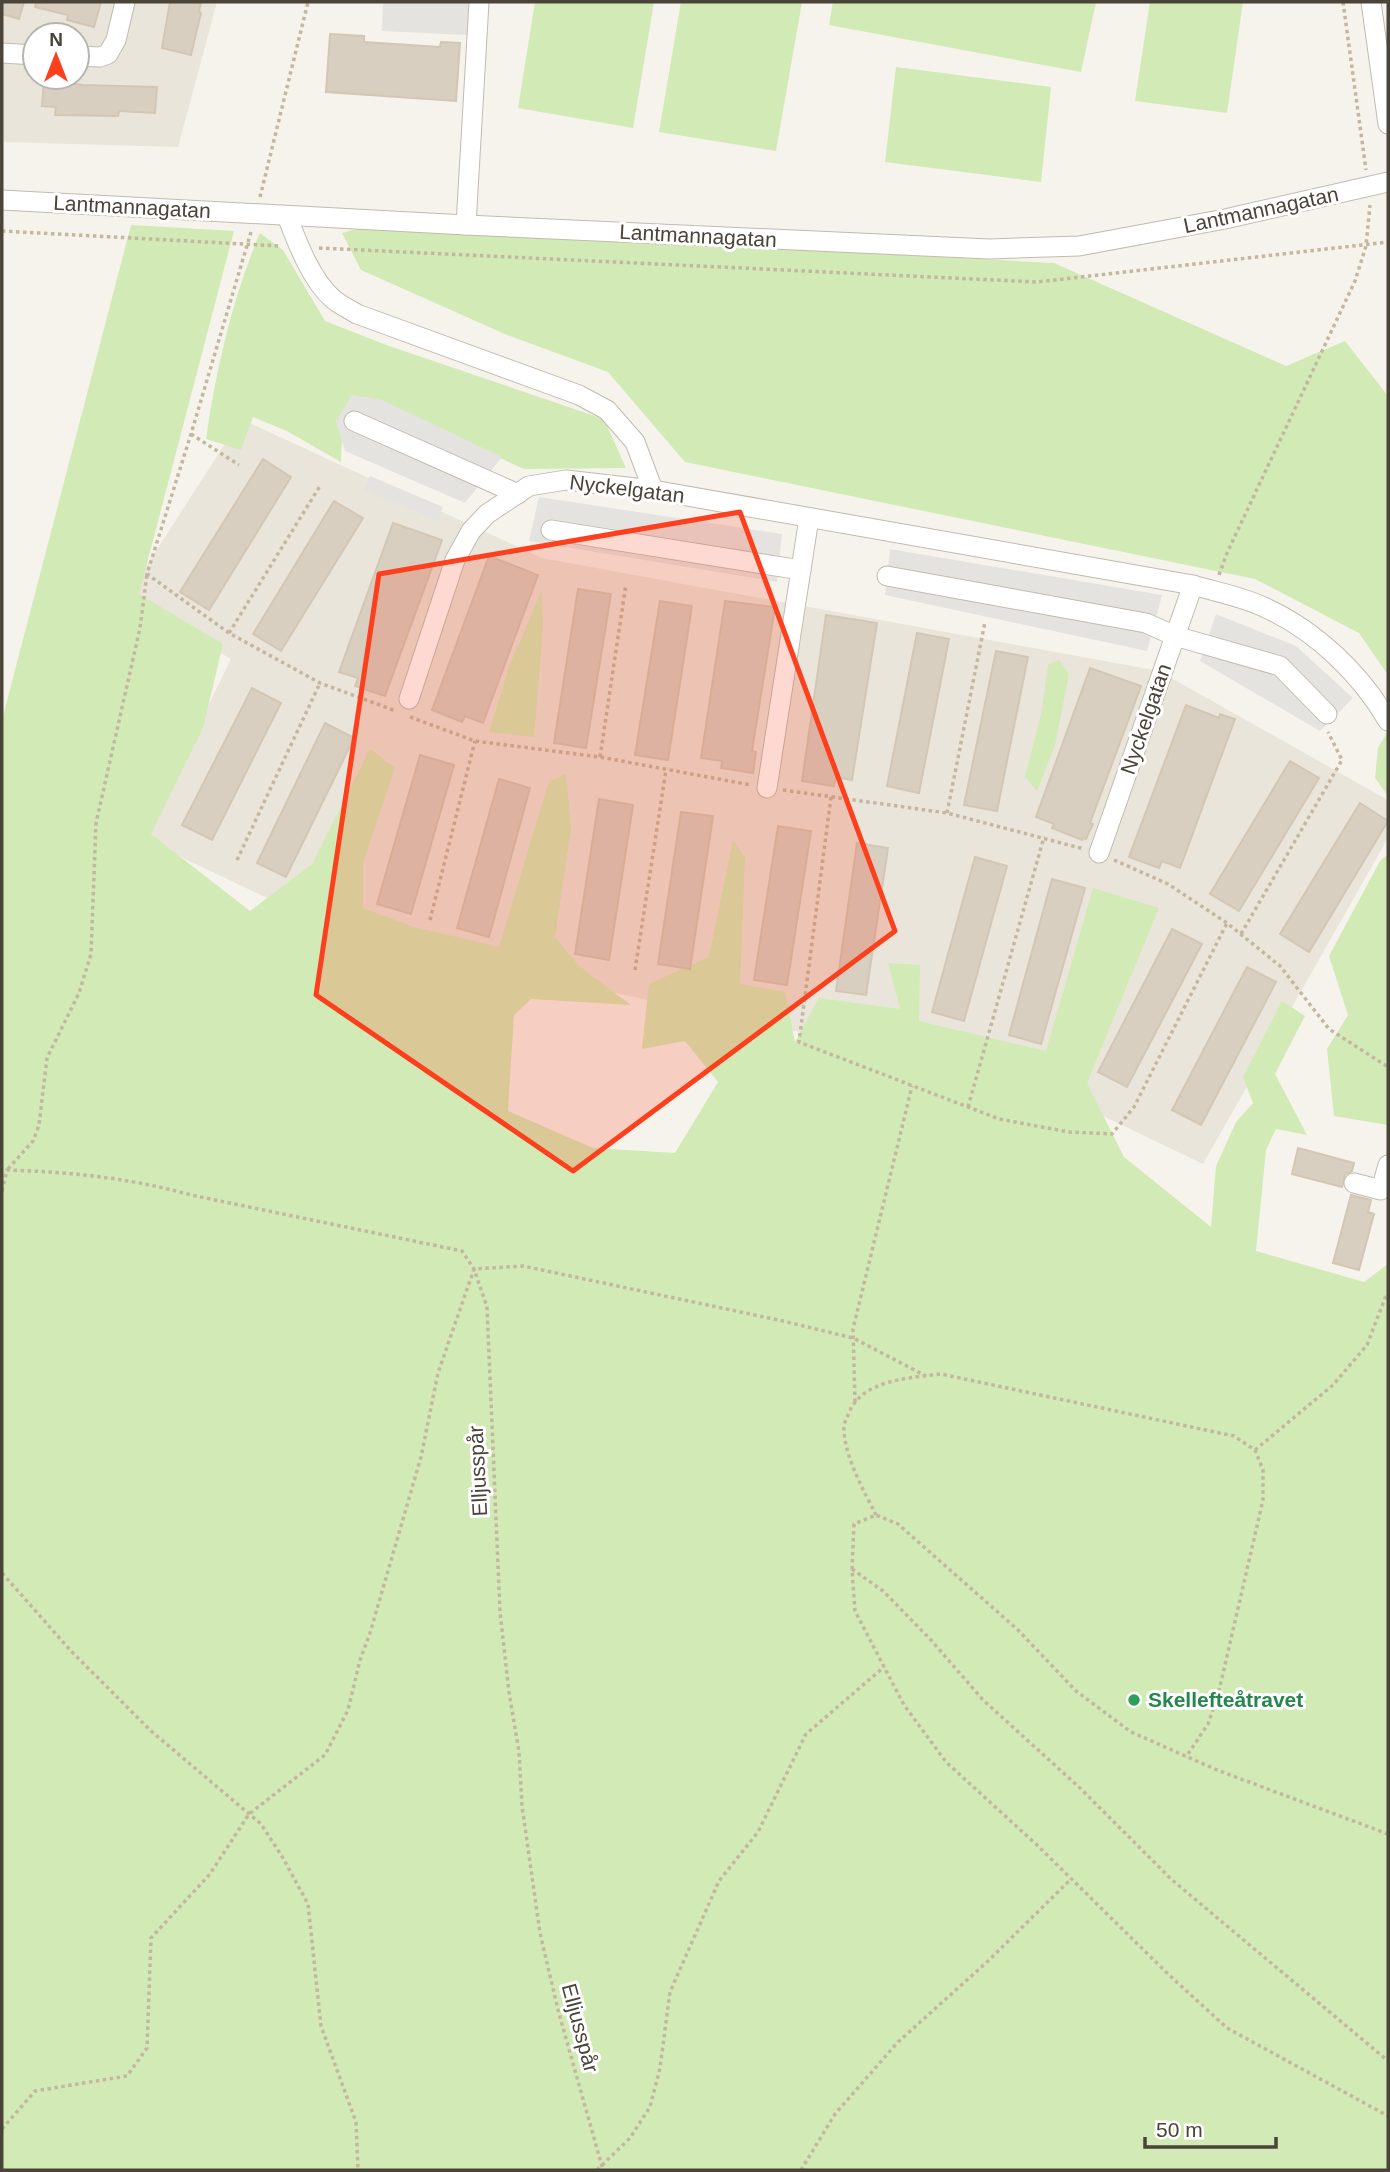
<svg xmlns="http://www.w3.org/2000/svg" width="1390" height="2172" viewBox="0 0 1390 2172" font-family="Arial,sans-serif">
<rect width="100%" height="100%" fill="#f6f3ec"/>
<g fill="#eae5da" fill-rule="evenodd">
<path d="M2,2H217L178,147L2,142ZM35,35H77V77H35Z"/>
<polygon points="241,419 542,558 1159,671 1388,800 1388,838 1203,1164 1028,1080 349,937 143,839 231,659 125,599"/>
</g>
<g fill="#d2eab5">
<polygon points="535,2 654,2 633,128 518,108"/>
<polygon points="681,2 802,2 776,151 659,132"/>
<polygon points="833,2 1096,2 1081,72 829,25"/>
<polygon points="1150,2 1243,2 1227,113 1135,101"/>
<polygon points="896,67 1051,87 1041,182 885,162"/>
<polygon points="131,225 234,231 139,594 223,644 203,728 151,834 250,911 312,864 370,749 395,768 363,863 363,908 414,927 499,947 549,781 566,774 571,828 555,937 579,966 631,1005 531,999 514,1015 508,1111 593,1148 675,1153 718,1082 685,1041 642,1049 649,984 709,957 733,840 745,857 740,984 785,992 795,1042 819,998 900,1009 888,963 920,965 919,1021 1046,1051 1093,888 1159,908 1087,1083 1124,1157 1211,1227 1216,1166 1236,1122 1253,1103 1243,1077 1282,1001 1305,1016 1275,1074 1307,1135 1276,1129 1266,1150 1256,1251 1364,1282 1388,1264 1388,2170 2,2170 2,720"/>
<polygon points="364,227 1054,263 1286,366 1345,341 1388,396 1388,675 1359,633 1255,579 685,462 608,372 507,335 361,270 342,233"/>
<path d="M260,233L283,250L325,321L389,346L604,419L626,468L524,469L366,397L343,411L341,462L287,431L253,417L241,450L206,439C216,369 232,299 260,233Z"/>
<polygon points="542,590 543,627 534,737 489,732 509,667"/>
<polygon points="1059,660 1069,674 1055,745 1037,791 1025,777 1042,710 1048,665"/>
<polygon points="1388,731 1388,796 1375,778 1378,748"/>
<polygon points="1388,854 1388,1125 1334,1116 1327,1049 1348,1015 1329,956 1380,861"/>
</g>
<g fill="#e5e3e0">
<polygon points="383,2 470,2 468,35 382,31"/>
<polygon points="352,395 382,400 502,457 465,503 345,451 336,421"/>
<polygon points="370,476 443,507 438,521 364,490"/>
<polygon points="539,497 782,534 777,582 529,541"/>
<polygon points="890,549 1162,595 1147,651 885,595"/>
<polygon points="1216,614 1296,646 1353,698 1320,731 1200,661"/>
</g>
<g fill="#d8cfc1" stroke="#d3c7b4" stroke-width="2">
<polygon points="2,2 24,2 19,19 2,14"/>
<polygon points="36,2 101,2 94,27 67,20 68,15 35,7"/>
<polygon points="170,2 201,2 199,12 201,13 191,55 162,48"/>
<polygon points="330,34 364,36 364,42 440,47 441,42 460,43 456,101 326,92"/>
<polygon points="44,80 83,85 157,87 155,113 119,111 118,116 55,115 56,107 42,106"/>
<polygon points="263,459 291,477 209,610 180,592"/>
<polygon points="334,501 363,518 281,651 253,634"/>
<polygon points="393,523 442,540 385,696 355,686 358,678 339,672"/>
<polygon points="489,556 538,575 483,723 465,716 462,722 432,710"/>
<polygon points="578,589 611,594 586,748 554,743"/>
<polygon points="660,601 692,606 668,760 635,755"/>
<polygon points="725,601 775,607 752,751 756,752 753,773 721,768 722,761 701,758"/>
<polygon points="826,615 877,623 852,780 836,777 834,786 802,781"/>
<polygon points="917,633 949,639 919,793 887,786"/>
<polygon points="996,651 1028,657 997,811 964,805"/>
<polygon points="1090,668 1141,686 1090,823 1093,824 1086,839 1083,838 1082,840 1052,828 1054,824 1036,817"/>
<polygon points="252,688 281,703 212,840 182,825"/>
<polygon points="1186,705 1219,718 1220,714 1235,719 1180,868 1162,861 1159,868 1129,857"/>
<polygon points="325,723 354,738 286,877 257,863"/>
<polygon points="420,755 454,765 411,914 377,904"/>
<polygon points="1290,761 1319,778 1239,911 1210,894"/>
<polygon points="499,779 530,788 489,937 457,928"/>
<polygon points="599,799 633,805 609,960 575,954"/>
<polygon points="1360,803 1388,821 1309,952 1280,934"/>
<polygon points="681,812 713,816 690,969 658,964"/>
<polygon points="778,826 811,831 787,985 754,980"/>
<polygon points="857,843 888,848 866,995 836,991"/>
<polygon points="975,857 1007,866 964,1021 932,1012"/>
<polygon points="1052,879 1085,888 1041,1044 1009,1035"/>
<polygon points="1172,929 1202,944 1127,1087 1098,1072"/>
<polygon points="1247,967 1276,982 1201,1125 1172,1110"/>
<polygon points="1298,1148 1354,1163 1352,1171 1345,1175 1342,1187 1292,1174"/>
<polygon points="1351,1195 1371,1200 1368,1212 1374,1214 1359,1270 1333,1263"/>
</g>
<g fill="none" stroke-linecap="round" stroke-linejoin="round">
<g stroke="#c2bbae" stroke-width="21">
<g id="minor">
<polyline points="1371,2 1388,124"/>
<polyline points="2,53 35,55"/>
<polyline points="77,56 100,57 108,54 116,40 125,2"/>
<polyline points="2,200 466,225 989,249 1079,246 1225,219 1388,182"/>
<path d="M287,216C297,242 311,280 333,299C340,305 349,309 357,314L579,395L607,410L635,442L653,490"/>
<polyline points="466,225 479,2"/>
<polyline points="354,421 518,494"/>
<polyline points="551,530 801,570"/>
<polyline points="887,576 1146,623 1175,636 1280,666 1327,714"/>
<path d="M409,699L455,560L471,531L487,514L529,486L566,480L653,490L1193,585C1216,592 1244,597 1266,608C1316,631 1361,674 1388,721"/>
<polyline points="767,788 809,518"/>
<polyline points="1099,853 1193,585"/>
<polyline points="1354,1183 1381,1190 1388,1165"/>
</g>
</g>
<g stroke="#c4b79f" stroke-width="3.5" stroke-dasharray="3.5 3.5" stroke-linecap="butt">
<polyline points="1343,2 1366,170"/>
<polyline points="260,197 308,2"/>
<polyline points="2,231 280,246"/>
<polyline points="251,232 191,434 147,574 229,633 320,683 396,711"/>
<polyline points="319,248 1037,282 1388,242"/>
<polyline points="191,434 239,465"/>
<polyline points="1219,575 1227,553 1355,281 1366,246 1370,205"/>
<polyline points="229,633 320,486"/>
<polyline points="410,717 475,741 600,757 751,785"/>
<polyline points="600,757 626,584"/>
<polyline points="783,790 947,813 1084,849"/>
<polyline points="831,797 799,1042 999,1119 1069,1132 1112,1134 1134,1107 1227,923"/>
<polyline points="947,813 985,622"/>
<polyline points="237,860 320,683"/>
<polyline points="1114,860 1168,884 1227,923 1280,966 1329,1029 1388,1067"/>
<polyline points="430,920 475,741"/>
<polyline points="1241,934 1342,760 1328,732"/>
<polyline points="635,970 666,770"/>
<polyline points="968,1107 1044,837"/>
<polyline points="8,1169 33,1141 39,1125 47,1058 79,993 91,954 96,823 140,628 147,574"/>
<path d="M2,1191L7,1170C71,1172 130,1178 191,1195L462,1251L474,1269L487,1307L500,1612L509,1692L519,1752L522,1806L540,1933L558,2010L603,2170"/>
<polyline points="855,1402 853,1329 912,1086"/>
<polyline points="1255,1450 1333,1385 1367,1345 1385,1298 1388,1296"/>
<path d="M876,1515C864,1491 845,1458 844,1430C843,1425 846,1420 848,1415C861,1379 910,1378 941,1374L1234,1436L1255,1450L1263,1470V1500L1218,1695L1208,1724L1186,1757"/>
<polyline points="852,1569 883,1591 931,1640 983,1700 1080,1788 1171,1879 1388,2061"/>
<polyline points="2,1573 71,1651 151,1731 261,1824 283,1858 308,1904 321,2026 356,2122 358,2170"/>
<polyline points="1388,1834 1217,1770 1131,1732 1076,1691 1018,1630 898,1524 876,1515 854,1524 852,1569 855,1611 904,1705 946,1762 1038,1846 1168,1974 1227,2028 1388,2116"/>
<polyline points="2,2129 35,2091 127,2076 147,2048 151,1938 210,1874 249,1814 325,1755 348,1710 360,1660 370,1633 421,1457 438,1373 474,1269 523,1266 783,1321 853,1338 926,1376"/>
<polyline points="597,2170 630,2138 650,2107 660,2068 670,1992 719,1881 758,1832 806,1734 884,1667"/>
<polyline points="801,2170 835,2114 898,2042 987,1962 1071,1879"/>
</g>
<use href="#minor" stroke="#fff" stroke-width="19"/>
</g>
<path fill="#fc3f1d" fill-opacity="0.2" stroke="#fc3f1d" stroke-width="5" stroke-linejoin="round" d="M740,512L895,931L573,1171L316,995L379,574Z"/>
<circle fill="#2e9e5b" stroke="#fff" stroke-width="2.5" cx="1134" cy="1700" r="7"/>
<g text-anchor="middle" stroke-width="6" stroke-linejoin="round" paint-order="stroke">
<g font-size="21" fill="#4b4439" stroke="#fff">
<text transform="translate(132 207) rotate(3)" y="7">Lantmannagatan</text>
<text transform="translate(1261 210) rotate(-12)" y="7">Lantmannagatan</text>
<text transform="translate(698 236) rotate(3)" y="7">Lantmannagatan</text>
<text transform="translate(627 489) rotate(7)" y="7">Nyckelgatan</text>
<text transform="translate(1146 719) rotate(-71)" y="7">Nyckelgatan</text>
<text transform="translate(478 1471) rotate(-93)" y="7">Elljusspår</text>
<text transform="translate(580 2028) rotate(75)" y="7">Elljusspår</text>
</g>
<g font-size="21" font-weight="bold" fill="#27864d" stroke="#fff" text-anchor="start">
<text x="1148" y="1707">Skellefteåtravet</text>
</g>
</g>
<rect width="1390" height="2172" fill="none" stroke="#4b4439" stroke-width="7"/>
<g transform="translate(56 56)"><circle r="33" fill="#ffffff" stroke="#b7b4b0" stroke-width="2"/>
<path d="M0-5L12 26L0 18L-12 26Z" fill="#fc3f1d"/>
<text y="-10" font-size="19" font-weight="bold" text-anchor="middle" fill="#4b4439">N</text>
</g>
<path d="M1145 2137v10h131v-10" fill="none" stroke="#4b4439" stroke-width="3.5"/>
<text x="1156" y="2137" font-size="21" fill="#4b4439" stroke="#ffffff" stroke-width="5" paint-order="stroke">50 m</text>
</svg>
